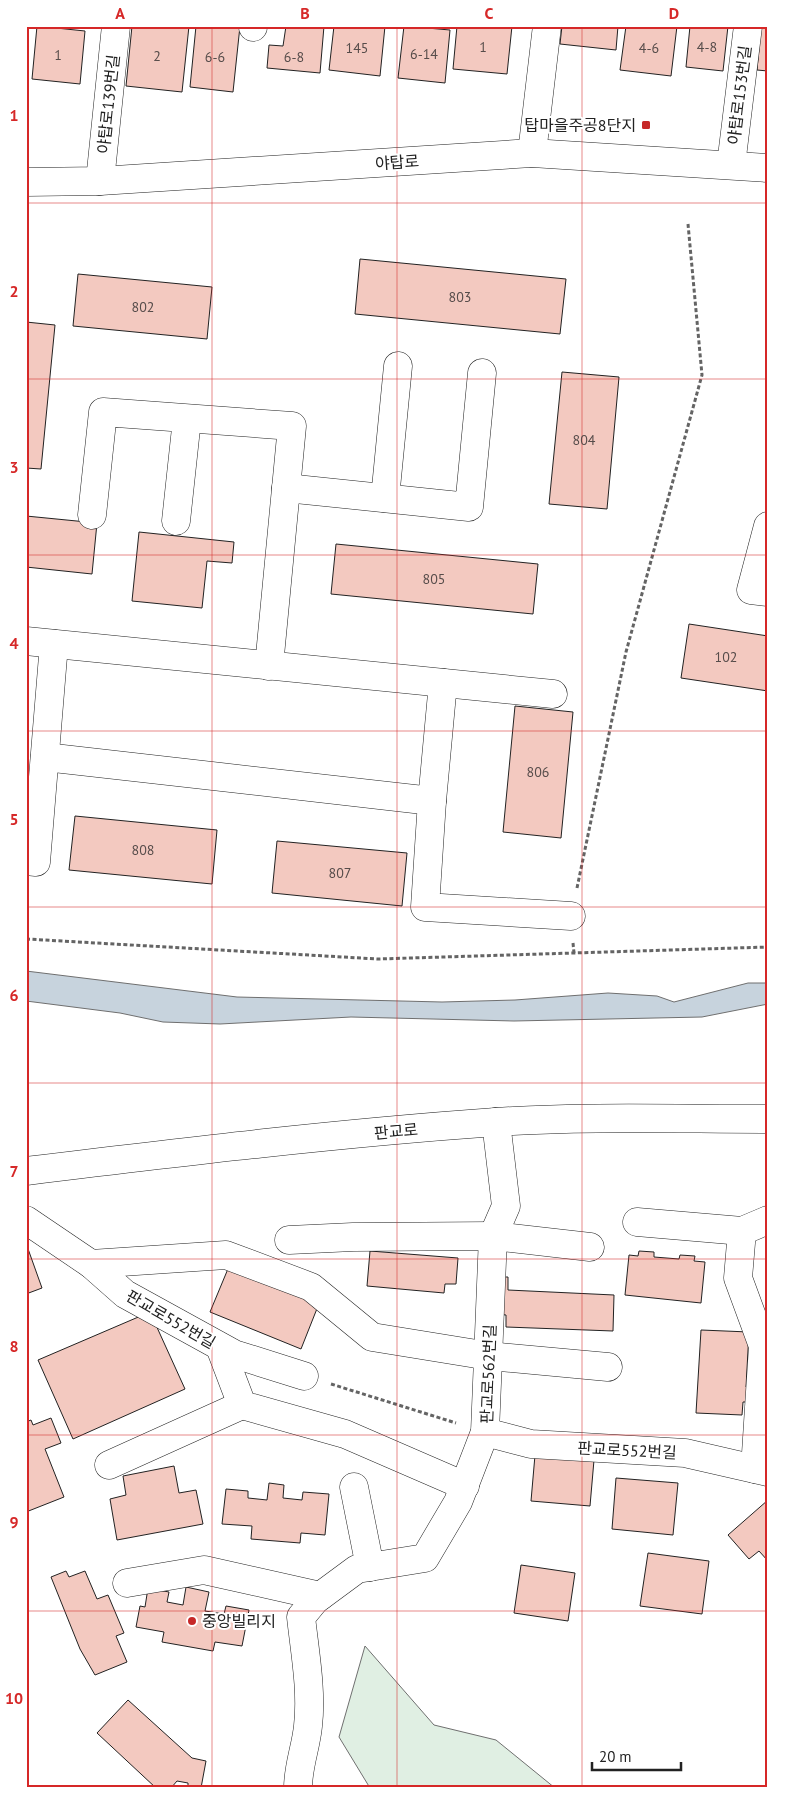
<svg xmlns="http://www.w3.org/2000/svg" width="794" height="1814" viewBox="0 0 794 1814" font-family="'PT Sans','Noto Sans KR',sans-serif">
<rect width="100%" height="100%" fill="#fff"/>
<polygon fill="#e0efe3" stroke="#6f6f6f" points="365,1646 434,1725 496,1740 555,1788 370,1788 339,1737"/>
<polygon fill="#c7d3dd" stroke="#6f6f6f" points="26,971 237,997 442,1002 515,1000 608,993 657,996 674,1002 748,983 768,983 768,1004 702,1017 514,1021 351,1017 220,1024 163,1022 120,1013 26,1001"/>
<g fill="#f3c9c0" stroke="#222">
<polygon points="37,26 85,31 80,84 32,79"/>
<polygon points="132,26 189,26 182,92 126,86"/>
<polygon points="196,26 240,26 233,92 190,87"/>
<polygon points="286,26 324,26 320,73 267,68 269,45 283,46"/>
<polygon points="334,26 385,26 380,76 329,70"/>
<polygon points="404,26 450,30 445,83 398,78"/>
<polygon points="457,26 512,26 507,74 453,69"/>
<polygon points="562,26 618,26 616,50 560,44"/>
<polygon points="626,26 677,26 671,76 620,70"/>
<polygon points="690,26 728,26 723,71 686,67"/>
<polygon points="761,26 768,26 768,71 757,70"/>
<polygon points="360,259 566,279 560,334 355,314"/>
<polygon points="78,274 212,287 207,339 73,326"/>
<polygon points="26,322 55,325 41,469 26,468"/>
<polygon points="562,372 619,377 607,509 549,504"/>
<polygon points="26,516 97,523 92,574 26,567"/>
<polygon points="139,532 234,542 232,563 207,561 202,608 132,601"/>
<polygon points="336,544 538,564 533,614 331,594"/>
<polygon points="689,624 768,636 768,691 681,678"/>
<polygon points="515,706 573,712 561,838 503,832"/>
<polygon points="75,816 217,830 212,884 69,870"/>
<polygon points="277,841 407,853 402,906 272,893"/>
<polygon points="27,1246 42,1288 26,1294 26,1247"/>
<polygon points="370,1251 458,1258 456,1284 445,1284 444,1293 367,1286"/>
<polygon points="639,1251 654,1252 654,1257 679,1259 680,1255 695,1256 694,1261 705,1262 701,1303 625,1295 629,1255 638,1256"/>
<polygon points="230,1264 320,1301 301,1349 210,1312"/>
<polygon points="496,1277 508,1277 508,1290 614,1295 613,1331 506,1327 506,1315 495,1314"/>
<polygon points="150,1312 185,1389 73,1439 38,1360"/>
<polygon points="701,1330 749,1332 746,1387 752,1387 751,1402 743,1402 742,1415 696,1413"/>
<polygon points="51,1418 61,1443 45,1449 64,1497 26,1512 26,1422 31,1420 33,1425"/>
<polygon points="535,1455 594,1460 590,1506 531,1501"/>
<polygon points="174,1466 179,1493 196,1490 203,1524 117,1540 110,1499 126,1495 123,1476"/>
<polygon points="616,1478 678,1483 673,1535 612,1529"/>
<polygon points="269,1483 284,1485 283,1498 302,1500 303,1492 329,1494 325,1535 301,1533 300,1543 251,1539 252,1526 222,1524 226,1489 248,1491 248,1498 267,1500"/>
<polygon points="768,1500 768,1561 759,1551 749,1559 728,1535"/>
<polygon points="648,1553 709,1561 702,1614 640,1606"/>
<polygon points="521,1565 575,1573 568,1621 514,1613"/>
<polygon points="66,1571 69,1577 85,1571 97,1599 108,1595 124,1633 116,1636 127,1662 95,1675 80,1649 51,1577"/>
<polygon points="186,1587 209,1592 205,1611 224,1614 226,1606 249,1610 242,1646 215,1642 213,1651 162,1642 164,1632 136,1627 140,1606 145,1607 148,1588 169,1592 167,1602 183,1605"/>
<polygon points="128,1700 192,1758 206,1761 201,1788 188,1788 188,1783 177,1781 171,1788 156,1788 97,1733"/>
</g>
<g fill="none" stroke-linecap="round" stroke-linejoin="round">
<g stroke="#222" stroke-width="29">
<g id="minor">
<polyline points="253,27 253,26"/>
<polyline points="532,153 547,26"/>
<polyline points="731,165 748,26"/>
<polyline points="100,181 116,26"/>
<polyline points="26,182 100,181 532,153 768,168"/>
<polyline points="286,488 469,507 482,373"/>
<polyline points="385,498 398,366"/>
<polyline points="92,515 103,412 292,426 269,666"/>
<polyline points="176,521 187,419"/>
<polyline points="768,526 751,590 768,592"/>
<polyline points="26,641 553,694"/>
<polyline points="45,757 432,801 443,683"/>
<polyline points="432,801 425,907 571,916"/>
<polyline points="26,861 36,862 54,644"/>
<polyline points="26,1220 91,1264 125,1294 234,1354 304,1376"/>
<polyline points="637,1222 742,1231 768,1220"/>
<polyline points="742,1231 738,1278 763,1346 755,1469"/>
<polyline points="289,1240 353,1237 493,1236 590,1247"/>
<polyline points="91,1264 226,1255 311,1287 372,1337 489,1356 608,1367"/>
<polyline points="220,1347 242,1405 345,1434 465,1486"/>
<polyline points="485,1432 531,1444 685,1453 768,1472"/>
<polyline points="109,1465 242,1405"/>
<polyline points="354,1487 370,1567"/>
<polyline points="127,1583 204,1570 320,1596"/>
<path d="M298,1788C298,1766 306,1747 308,1726C312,1691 305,1653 301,1617L315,1600L357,1569L425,1558L458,1502L485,1432L493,1236L506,1206L496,1122"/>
</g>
</g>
<g stroke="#222" stroke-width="29">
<path id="major" d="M26,1171C182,1152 339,1133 496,1122C586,1116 677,1119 768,1119"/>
</g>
<g stroke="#646464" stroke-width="3" stroke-dasharray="4 2.5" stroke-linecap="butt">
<polyline points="577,888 626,652 702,375 688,224"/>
<polyline points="26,939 378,959 768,947"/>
<polyline points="573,943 574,953"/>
<polyline points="331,1384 456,1423"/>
</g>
<use href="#minor" stroke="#fff" stroke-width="28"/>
<use href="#major" stroke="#fff" stroke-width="28"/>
</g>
<path fill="none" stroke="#d62828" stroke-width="1" stroke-opacity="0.55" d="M212,26V1788M397,26V1788M582,26V1788M26,203H768M26,379H768M26,555H768M26,731H768M26,907H768M26,1083H768M26,1259H768M26,1435H768M26,1611H768"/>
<g fill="#c62828" stroke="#fff" stroke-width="2">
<rect x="641" y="120" width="10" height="10" rx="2.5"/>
<circle cx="192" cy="1621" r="5"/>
</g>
<g text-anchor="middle" stroke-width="4" stroke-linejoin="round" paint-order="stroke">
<g font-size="14" fill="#564c4a">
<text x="483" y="52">1</text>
<text x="707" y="52">4-8</text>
<text x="357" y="53">145</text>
<text x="649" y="53">4-6</text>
<text x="424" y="59">6-14</text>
<text x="58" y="60">1</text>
<text x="157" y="61">2</text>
<text x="215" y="62">6-6</text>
<text x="294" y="62">6-8</text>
<text x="460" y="302">803</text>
<text x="143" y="312">802</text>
<text x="584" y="445">804</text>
<text x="434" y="584">805</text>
<text x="726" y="662">102</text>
<text x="538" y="777">806</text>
<text x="143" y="855">808</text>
<text x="340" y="878">807</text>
</g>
<g font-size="16" fill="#222" stroke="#fff">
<text transform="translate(739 95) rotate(-83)" y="6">야탑로153번길</text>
<text transform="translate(108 104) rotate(-84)" y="6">야탑로139번길</text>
<text transform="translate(397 162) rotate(-4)" y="6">야탑로</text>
<text transform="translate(396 1131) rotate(-5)" y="6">판교로</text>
<text transform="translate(171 1319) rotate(30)" y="6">판교로552번길</text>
<text transform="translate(488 1374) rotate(-88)" y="6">판교로562번길</text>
<text transform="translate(627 1450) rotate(3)" y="6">판교로552번길</text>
</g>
<g font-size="16" fill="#222" stroke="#fff" text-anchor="end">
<text x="636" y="131">탑마을주공8단지</text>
<text x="202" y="1627" text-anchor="start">중앙빌리지</text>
</g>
</g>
<rect width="794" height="1814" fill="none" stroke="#ffffff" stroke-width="55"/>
<path d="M592 1762v8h89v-8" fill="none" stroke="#222222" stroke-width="2.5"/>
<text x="599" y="1762" font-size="15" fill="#222222" stroke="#ffffff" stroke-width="4" paint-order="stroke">20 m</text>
<rect x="28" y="28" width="738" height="1758" fill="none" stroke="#d62828" stroke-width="2"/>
<g font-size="16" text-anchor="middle" font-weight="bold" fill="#d62828">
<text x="120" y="19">A</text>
<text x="305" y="19">B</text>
<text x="489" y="19">C</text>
<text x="674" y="19">D</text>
<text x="14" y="121">1</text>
<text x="14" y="297">2</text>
<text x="14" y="473">3</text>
<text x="14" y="649">4</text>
<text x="14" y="825">5</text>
<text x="14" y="1001">6</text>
<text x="14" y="1177">7</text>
<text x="14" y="1352">8</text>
<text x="14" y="1528">9</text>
<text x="14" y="1704">10</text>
</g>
</svg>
